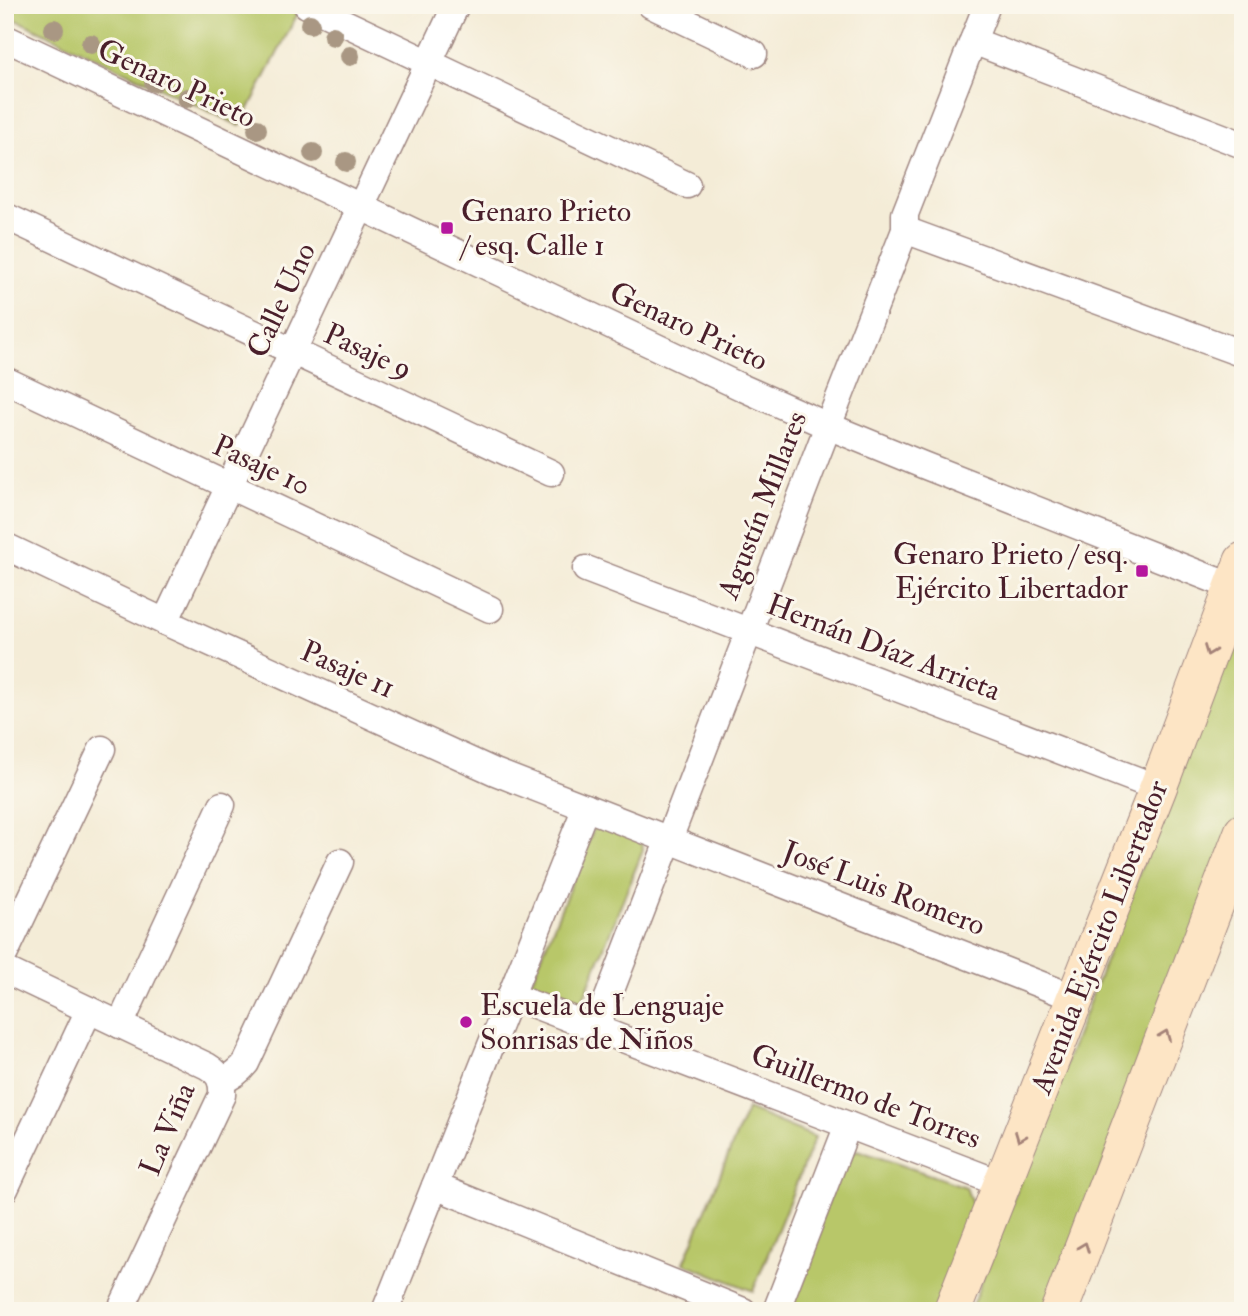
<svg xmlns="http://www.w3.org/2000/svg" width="1248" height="1316" viewBox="0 0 1248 1316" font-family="'IM FELL Double Pica',serif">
<rect width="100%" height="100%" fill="#fbf7ec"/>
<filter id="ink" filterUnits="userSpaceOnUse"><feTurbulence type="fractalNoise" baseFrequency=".0143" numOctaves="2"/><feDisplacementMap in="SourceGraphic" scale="14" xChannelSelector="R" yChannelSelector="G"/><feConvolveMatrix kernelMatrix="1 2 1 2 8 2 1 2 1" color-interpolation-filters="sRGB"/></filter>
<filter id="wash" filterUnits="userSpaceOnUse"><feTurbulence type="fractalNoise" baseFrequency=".00686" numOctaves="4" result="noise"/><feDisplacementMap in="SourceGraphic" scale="28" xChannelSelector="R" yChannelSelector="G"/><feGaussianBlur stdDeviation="1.57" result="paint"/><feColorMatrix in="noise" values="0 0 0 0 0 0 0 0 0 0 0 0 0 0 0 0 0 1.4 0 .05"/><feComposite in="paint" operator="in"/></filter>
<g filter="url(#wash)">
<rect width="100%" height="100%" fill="#f4ecd7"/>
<g fill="#b8c769" stroke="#81734a" stroke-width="2">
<polygon points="15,5 281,5 298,13 240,126 10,17"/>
<polygon points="1238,617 1243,619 1243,805 1046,1311 970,1311"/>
<polygon points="596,823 642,840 643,850 582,1002 573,1007 529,987"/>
<polygon points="747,1109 815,1137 753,1291 684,1263"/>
<polygon points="857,1150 966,1187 974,1210 934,1311 785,1311 844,1157"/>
</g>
</g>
<g filter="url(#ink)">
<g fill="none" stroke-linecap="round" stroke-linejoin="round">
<g stroke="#9f8681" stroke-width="29">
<g id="street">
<polyline points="307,5 687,185"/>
<polyline points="651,5 754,54"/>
<polyline points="5,38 743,388 828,426 923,465 1243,591"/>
<polyline points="973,41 1243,145"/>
<polyline points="5,216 551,473"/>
<polyline points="905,230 1243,354"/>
<polyline points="5,380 490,609"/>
<polyline points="5,546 165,622 495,772 1075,998"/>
<polyline points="586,569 1158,788"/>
<polyline points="165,622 456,5"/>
<polyline points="5,953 102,749"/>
<path d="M5,970L207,1066C219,1073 223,1081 222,1095L120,1311"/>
<polyline points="511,996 1002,1184"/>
<polyline points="120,1025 222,805"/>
<polyline points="596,1029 828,426 905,230 905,214 987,5"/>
<path d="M221,1081C232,1077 239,1072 246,1063L340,862"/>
<polyline points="435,1186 743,1311"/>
<polyline points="5,1189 89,1010"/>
<polyline points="385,1311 586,807"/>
<polyline points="776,1311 848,1125"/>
</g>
</g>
<g stroke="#9f8681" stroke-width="39">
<g id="secondary">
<polyline points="952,1311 1158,788 1243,561"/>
<polyline points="1059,1311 1243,832"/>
</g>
</g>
<use href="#street" stroke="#fff" stroke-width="26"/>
<use href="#secondary" stroke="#fde5c5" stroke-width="37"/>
</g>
<g fill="#a99783">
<circle cx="310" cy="24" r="10"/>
<circle cx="54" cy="29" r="10"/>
<circle cx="333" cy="36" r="10"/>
<circle cx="91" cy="44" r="10"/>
<circle cx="350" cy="56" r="10"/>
<circle cx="154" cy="82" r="10"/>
<circle cx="187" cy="98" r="10"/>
<circle cx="257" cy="129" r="10"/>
<circle cx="313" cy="153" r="10"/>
<circle cx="346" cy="162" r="10"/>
</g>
<defs><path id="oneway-chevron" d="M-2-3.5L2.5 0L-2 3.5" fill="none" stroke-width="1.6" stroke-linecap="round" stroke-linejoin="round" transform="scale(1.75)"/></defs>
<g stroke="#a48278">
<use href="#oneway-chevron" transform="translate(1209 651) rotate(111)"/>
<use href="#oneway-chevron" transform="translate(1165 1035) rotate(-69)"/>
<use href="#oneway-chevron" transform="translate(1020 1137) rotate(111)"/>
<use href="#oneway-chevron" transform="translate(1084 1247) rotate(-69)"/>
</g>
</g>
<g fill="#b5179e" stroke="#fbf7ec" stroke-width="2.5">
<rect x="440" y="221" width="14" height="14" rx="3.5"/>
<rect x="1135" y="564" width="14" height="14" rx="3.5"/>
<circle cx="466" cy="1022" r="7"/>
</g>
<g text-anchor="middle" stroke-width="6" stroke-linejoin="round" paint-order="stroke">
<g font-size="30" fill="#4a1f2b" stroke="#fbf7ec">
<text transform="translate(177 83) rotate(25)" y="10">Genaro Prieto</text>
<text transform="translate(281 300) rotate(-65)" y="10">Calle Uno</text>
<text transform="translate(689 326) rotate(25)" y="10">Genaro Prieto</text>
<text transform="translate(368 351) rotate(25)" y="10">Pasaje 9</text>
<text transform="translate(262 465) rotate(25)" y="10">Pasaje 10</text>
<text transform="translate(762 505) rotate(-69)" y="10">Agustín Millares</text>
<text transform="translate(884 647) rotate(21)" y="10">Hernán Díaz Arrieta</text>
<text transform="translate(348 669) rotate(24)" y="10">Pasaje 11</text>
<text transform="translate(884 888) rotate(21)" y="10">José Luis Romero</text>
<text transform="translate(1099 937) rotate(-69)" y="10">Avenida Ejército Libertador</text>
<text transform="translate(866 1096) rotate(21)" y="10">Guillermo de Torres</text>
<text transform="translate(167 1129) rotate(-67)" y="10">La Viña</text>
</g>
<g font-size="30" fill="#4a1f2b" stroke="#fbf7ec" text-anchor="start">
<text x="461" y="221">Genaro Prieto<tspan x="461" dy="34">/ esq. Calle 1</tspan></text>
<text x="1128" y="564" text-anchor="end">Genaro Prieto / esq.<tspan x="1128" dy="34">Ejército Libertador</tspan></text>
<text x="480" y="1015">Escuela de Lenguaje<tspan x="480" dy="34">Sonrisas de Niños</tspan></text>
</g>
</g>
<rect width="1248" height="1316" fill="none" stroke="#fbf7ec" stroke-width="28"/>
</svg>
